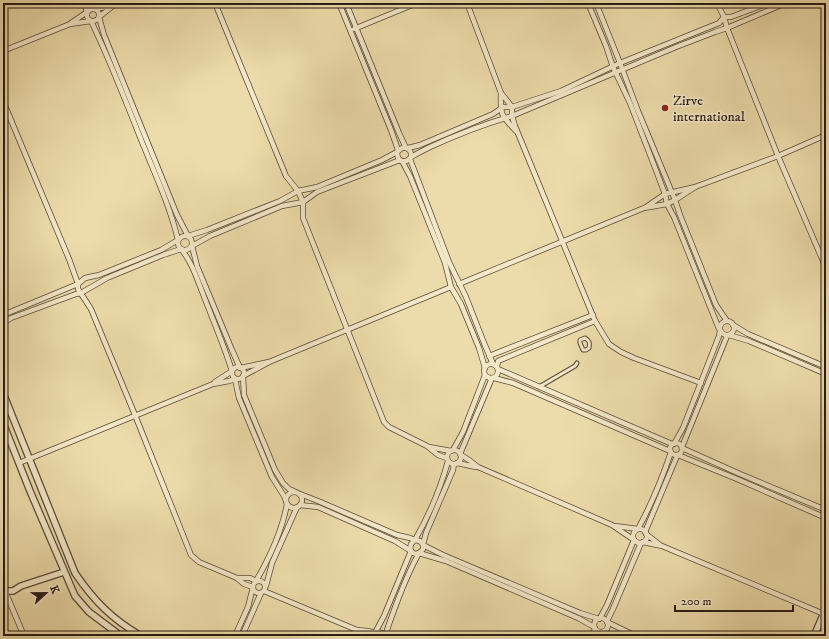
<svg xmlns="http://www.w3.org/2000/svg" width="829" height="639" viewBox="0 0 829 639" font-family="'IM FELL DW Pica',serif">
<rect width="100%" height="100%" fill="#eddcab"/>
<filter id="stains"><feTurbulence type="fractalNoise" baseFrequency=".005" numOctaves="4"/><feColorMatrix values="0 0 0 0 .2 0 0 0 0 .09 0 0 0 0 .02 0 0 0 .5 -.17"/></filter>
<radialGradient id="worn" r=".72"><stop offset=".6" stop-color="#630" stop-opacity="0"/><stop offset="1" stop-color="#630" stop-opacity=".3"/></radialGradient>
<g fill="none" stroke-linecap="round" stroke-linejoin="round">
<g stroke="#594b3a" stroke-width="5">
<g id="pedestrian">
<path d="M585,338C590,341 590,343 589,348L586,350H583L580,343V340Z"/>
<polyline points="539,387 575,366 577,363"/>
</g>
</g>
<g stroke="#594b3a" stroke-width="6">
<g id="minor">
<polyline points="93,3 96,9 114,5 120,3"/>
<polyline points="215,3 286,176 298,191 303,202 303,218 384,422 389,427 427,446 438,455 447,458"/>
<polyline points="339,3 391,130 398,150"/>
<polyline points="346,3 399,133 406,148"/>
<polyline points="467,3 501,93 512,107 512,116 515,126 595,321 609,344 621,352 634,358 701,383"/>
<polyline points="588,3 606,46 613,67 630,103 654,165 665,194 667,204 674,217 719,329"/>
<polyline points="596,3 620,63 638,111 675,200 680,215 716,305 727,321"/>
<polyline points="717,3 724,17 727,28 778,156 826,268"/>
<polyline points="114,5 99,17 104,35 177,215 188,236 207,230 280,201 298,191 317,187 382,160 397,152"/>
<circle cx="93" cy="15" r="6"/>
<polyline points="71,23 87,12 84,3"/>
<polyline points="354,29 417,3"/>
<path d="M3,51L70,24L91,21C110,60 126,102 142,142C155,174 170,206 178,240L161,250L99,275L85,278L78,284L3,315"/>
<path d="M501,93C500,115 501,115 516,131"/>
<polyline points="3,101 69,259 78,284 78,289 91,309 135,415 191,555 199,562 237,578 244,584 253,587 248,607 235,636"/>
<polyline points="408,148 420,145 493,114 503,107 512,107 561,91 620,63 719,23 724,17 731,17 768,3"/>
<path d="M411,157C412,151 408,147 402,148L397,152C397,157 399,163 406,161C409,160 410,157 413,156C418,153 424,150 430,147C456,135 484,124 512,116L676,47L715,32L727,28L786,3"/>
<polyline points="410,159 449,262 466,297 484,343 493,364"/>
<polyline points="402,161 410,176 445,263 451,287 461,304 479,348 485,368"/>
<polyline points="646,207 665,194 695,187 778,156 826,135"/>
<circle cx="185" cy="243" r="7"/>
<polyline points="459,284 644,208 667,204 675,200 695,187"/>
<circle cx="727" cy="328" r="7"/>
<path d="M3,323L11,318L76,294L81,293L107,278L163,255L181,249C192,262 197,279 203,294C213,320 224,345 232,371L215,382"/>
<polyline points="733,325 748,334 826,367"/>
<polyline points="729,335 749,341 826,374"/>
<polyline points="489,356 593,315"/>
<polyline points="269,362 240,368 232,350 197,266 192,246 210,236 282,206 303,202 317,192 400,160"/>
<circle cx="491" cy="371" r="7"/>
<circle cx="238" cy="373" r="6"/>
<polyline points="497,367 498,361 595,321"/>
<polyline points="498,369 672,444"/>
<polyline points="494,378 513,383 670,451"/>
<circle cx="676" cy="449" r="6"/>
<polyline points="674,444 683,428 719,336 720,331"/>
<polyline points="429,447 451,451"/>
<polyline points="682,447 727,336"/>
<polyline points="682,448 740,474 826,510"/>
<polyline points="453,450 463,432 485,375"/>
<circle cx="454" cy="457" r="7"/>
<polyline points="460,454 492,378"/>
<polyline points="461,455 469,460 478,467 612,525 634,540 607,605 600,618"/>
<polyline points="678,455 737,479 826,518"/>
<polyline points="19,463 213,384 229,381 235,379 239,398 272,477 284,496 286,501"/>
<polyline points="457,463 476,467"/>
<path d="M454,464L453,470L426,533L423,545V549C417,557 408,554 411,544L415,540L420,541L423,545L443,555L580,613L599,619"/>
<polyline points="294,491 289,489 283,483 275,470 244,395 243,376 269,362 451,287"/>
<circle cx="294" cy="500" r="8"/>
<path d="M300,494L318,501L397,535L410,538L415,540C428,517 441,487 448,461"/>
<polyline points="300,505 318,507 395,541 411,551 384,616 375,633 368,631 357,630"/>
<path d="M615,526L638,529C651,505 662,479 671,452"/>
<circle cx="640" cy="536" r="7"/>
<polyline points="645,532 677,456"/>
<polyline points="646,534 660,545"/>
<polyline points="643,542 662,546 824,614"/>
<path d="M237,578H250L256,581C270,557 282,531 287,504"/>
<circle cx="259" cy="587" r="6"/>
<polyline points="266,586 272,563 297,507"/>
<polyline points="5,591 24,636"/>
<polyline points="264,591 357,630 366,636"/>
<circle cx="601" cy="625" r="7"/>
<polyline points="607,621 613,609 641,543"/>
<polyline points="607,622 636,636"/>
<polyline points="604,632 616,636"/>
<polyline points="242,636 261,593"/>
<path d="M372,636C376,631 381,631 384,636"/>
<path d="M385,636C394,609 405,578 419,553L446,561L578,618L594,627"/>
<polyline points="593,636 595,628"/>
</g>
</g>
<g stroke="#594b3a" stroke-width="8">
<g id="tertiary">
<path d="M3,393L75,573C94,601 112,619 141,636"/>
<polyline points="3,423 30,491 75,596 89,612 121,636"/>
<polyline points="3,583 5,591 13,591 21,586 64,572"/>
<polyline points="814,636 826,608"/>
</g>
</g>
<use href="#pedestrian" stroke="#f3e8c8" stroke-width="3"/>
<use href="#minor" stroke="#f3e8c8" stroke-width="4.5"/>
<use href="#tertiary" stroke="#f3e8c8" stroke-width="5.5"/>
</g>
<circle fill="#8f2418" stroke="#f3e8c8" stroke-width="1.5" cx="665" cy="108" r="4"/>
<g text-anchor="middle" stroke-width="3.5" stroke-linejoin="round" paint-order="stroke">
<g font-size="14" fill="#281b15" stroke="#f3e8c8" text-anchor="start">
<text x="673" y="105">Zirve<tspan x="673" dy="16">international</tspan></text>
</g>
</g>
<rect width="829" height="639" fill="none" stroke="#eddcab" stroke-width="16"/>
<rect x="4" y="4" width="821" height="631" fill="none" stroke="#281b15" stroke-width="2"/>
<rect x="8" y="8" width="813" height="623" fill="none" stroke="#281b15"/>
<g transform="translate(46 593) rotate(68)" stroke="#f3e8c8" stroke-width="3" paint-order="stroke">
<path d="M0-3L7 15L0 10L-7 15Z" fill="#281b15"/>
<text y="-6" font-size="11" font-weight="bold" text-anchor="middle" fill="#281b15">K</text>
</g>
<path d="M675 605v6h118v-6" fill="none" stroke="#281b15" stroke-width="2"/>
<text x="681" y="605" font-size="12" fill="#281b15" stroke="#f3e8c8" stroke-width="3" paint-order="stroke">200 m</text>
<rect width="100%" height="100%" filter="url(#stains)"/>
<rect width="100%" height="100%" fill="url(#worn)"/>
</svg>
